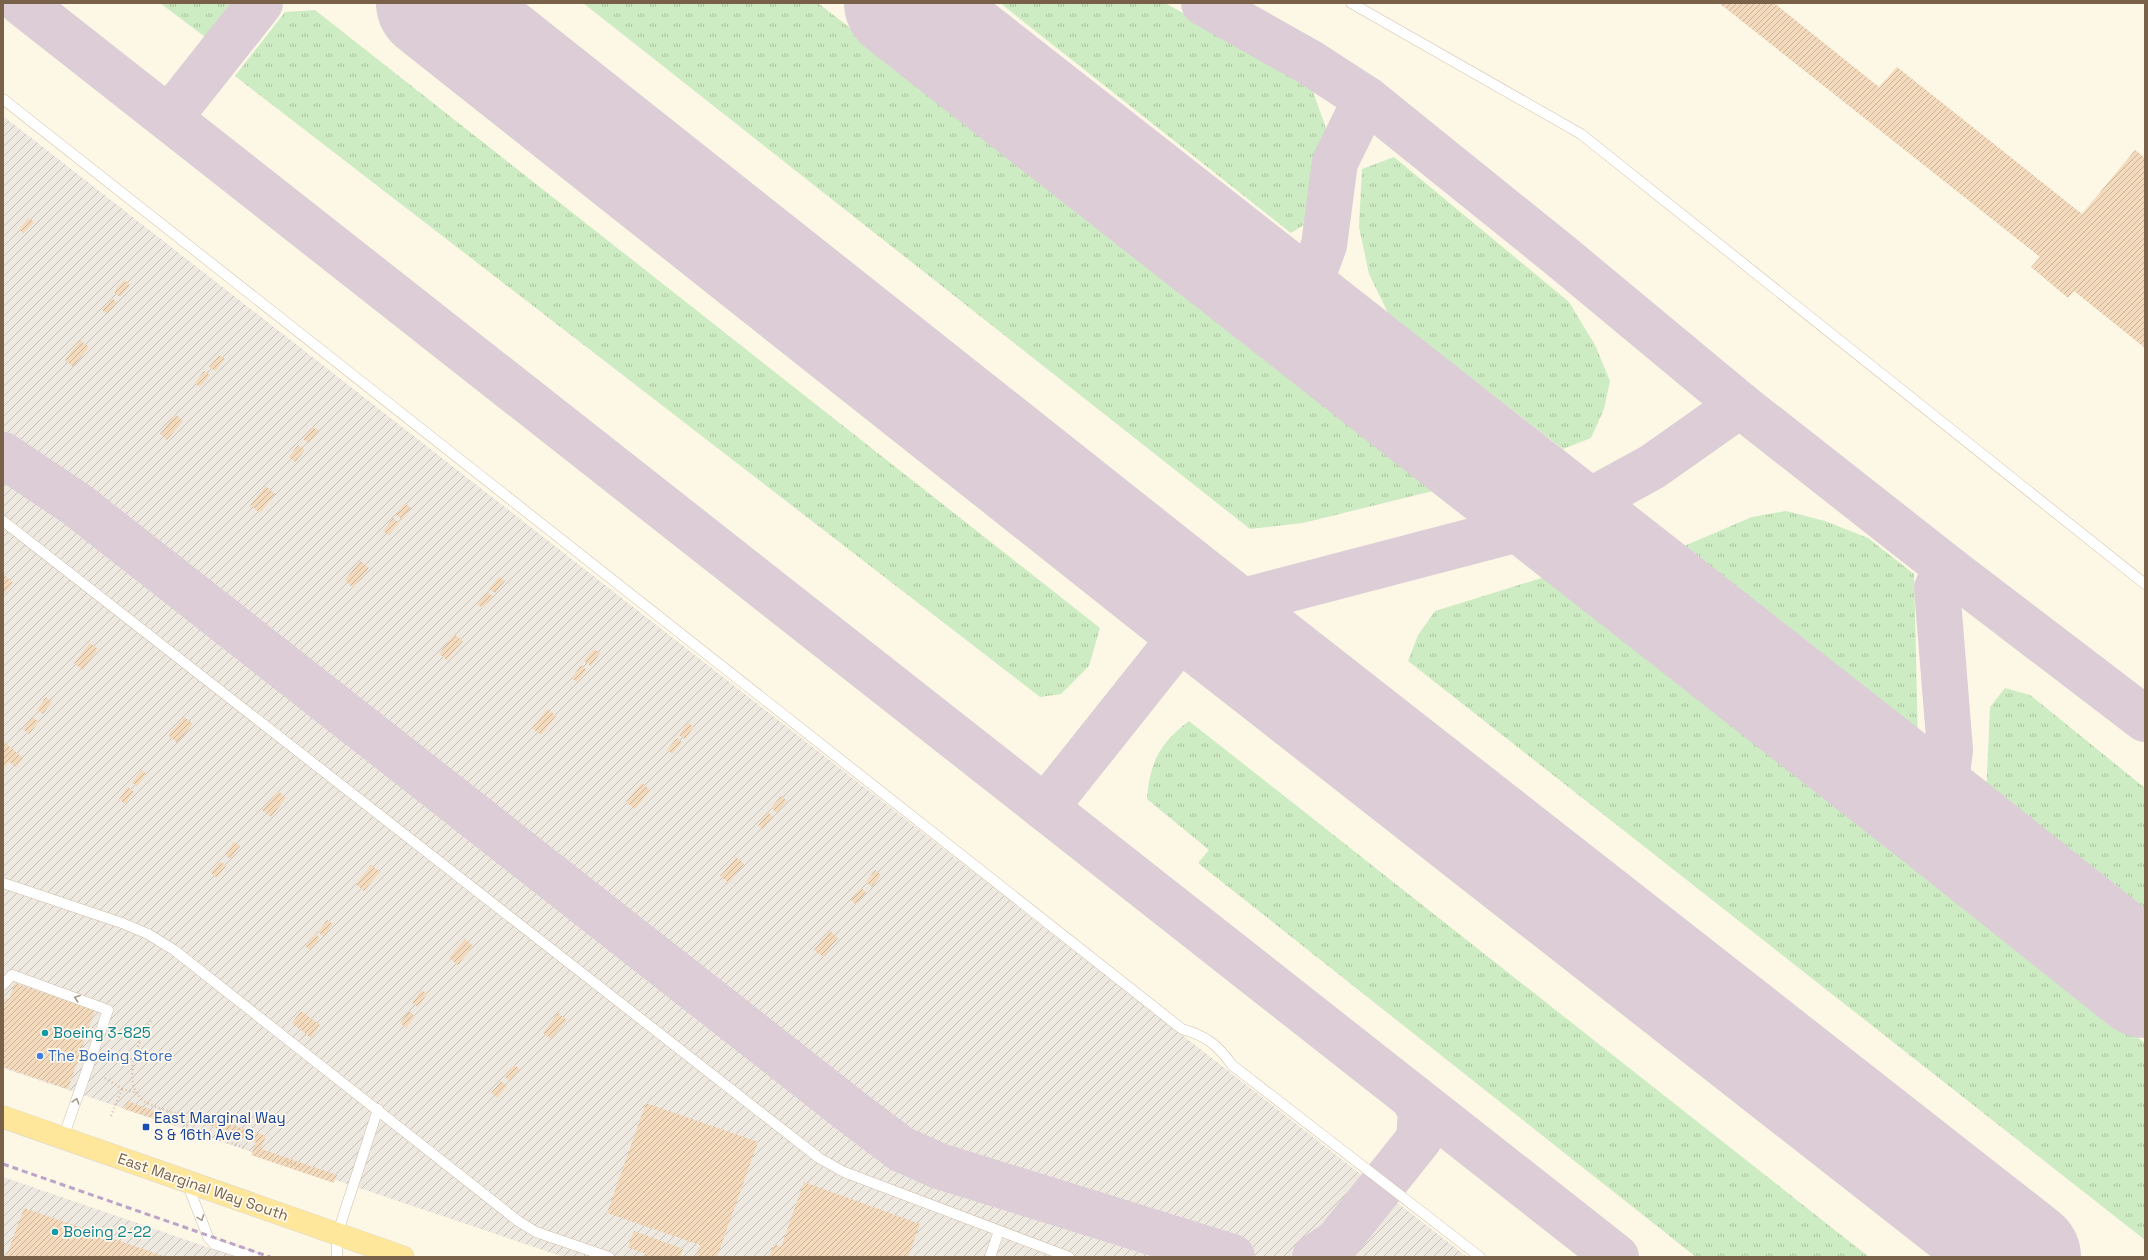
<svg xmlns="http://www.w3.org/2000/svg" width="2148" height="1260" viewBox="0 0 2148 1260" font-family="'Space Grotesk',sans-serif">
<defs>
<pattern id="industrial-furrows" width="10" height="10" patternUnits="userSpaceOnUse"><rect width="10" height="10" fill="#ede8e0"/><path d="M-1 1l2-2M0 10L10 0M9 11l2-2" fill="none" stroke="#c5bfb8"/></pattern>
<pattern id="grass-tufts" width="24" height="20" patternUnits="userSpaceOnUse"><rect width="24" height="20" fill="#ceecc3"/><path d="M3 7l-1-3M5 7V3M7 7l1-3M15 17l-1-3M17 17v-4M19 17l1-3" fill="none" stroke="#acc3a0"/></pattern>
<pattern id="building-hatch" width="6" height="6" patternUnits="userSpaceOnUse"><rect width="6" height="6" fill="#f4dabc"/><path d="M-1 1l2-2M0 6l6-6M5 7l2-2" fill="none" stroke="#cab49b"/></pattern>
</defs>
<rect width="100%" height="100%" fill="#fdf7e6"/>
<g fill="url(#industrial-furrows)">
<polygon points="3,116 1467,1257 564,1257 3,1068"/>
<polygon points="3,1177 236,1257 3,1257"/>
</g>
<g fill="url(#grass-tufts)">
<polygon points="160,3 235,3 205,37"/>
<polygon points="583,3 818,3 1441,489 1303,523 1250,529"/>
<polygon points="1000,3 1165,3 1282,68 1312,89 1327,131 1317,198 1309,222 1291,233"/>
<polygon points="315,10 1100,628 1089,666 1061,694 1040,697 235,76 285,12"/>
<polygon points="1394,157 1569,302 1595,345 1610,381 1604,409 1591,438 1563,449 1389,315 1369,274 1359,227 1362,169"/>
<polygon points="1786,511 1825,521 1868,538 1914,574 1918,742 1677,549 1752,517"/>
<polygon points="1551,575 2145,1043 2145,1240 1408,661 1418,635 1435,611"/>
<polygon points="2005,688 2030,695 2145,788 2145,922 1986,798 1990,707"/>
<path d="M1189,721L1869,1257H1696L1198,863L1209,850L1147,799C1150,762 1159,744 1189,721Z"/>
</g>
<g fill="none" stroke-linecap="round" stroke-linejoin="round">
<g stroke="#dccdd7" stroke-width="46">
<polyline points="22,3 1616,1257"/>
<polyline points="1204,3 1309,62 1366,99 1562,257 1740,405 1950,570 2145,719"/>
<polyline points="169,118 260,3"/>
<polyline points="1298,315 1324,245 1335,162 1366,99"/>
<polyline points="3,455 76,504 852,1112 901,1149 939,1166 1232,1257"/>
<polyline points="1045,808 1201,612 1557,519 1652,467 1740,405"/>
<polyline points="1934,813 1944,797 1950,750 1937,588 1942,577 1950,570"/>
<polyline points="1315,1257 1337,1242 1419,1139 1421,1113 1414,1098"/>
</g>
<g stroke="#dccdd7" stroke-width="114">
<polyline points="433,3 1201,612 2024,1257"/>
<polyline points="901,3 1934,813 2145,981"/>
</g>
</g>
<g fill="url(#building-hatch)">
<polygon points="1719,3 1774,3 1879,87 1897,67 2082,214 2135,150 2145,158 2145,348 2074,291 2068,298 2031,267 2040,257"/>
<polygon points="29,218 34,222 23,234 19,229"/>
<polygon points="124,280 130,285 120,297 114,292"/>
<polygon points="112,298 117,303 107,314 102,310"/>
<polygon points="80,340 89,347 73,367 65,360"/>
<polygon points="219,355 225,359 215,371 209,367"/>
<polygon points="204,371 210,375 200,387 195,383"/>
<polygon points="175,414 183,421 167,440 160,434"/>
<polygon points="313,427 319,431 309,443 303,439"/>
<polygon points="298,445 305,450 295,462 289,457"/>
<polygon points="266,486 275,494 260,513 250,505"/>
<polygon points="405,503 411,508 402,520 396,515"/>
<polygon points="393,518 399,523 389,535 383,531"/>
<polygon points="360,561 369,568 353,588 345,580"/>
<polygon points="4,575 13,583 3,595 3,577"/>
<polygon points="499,577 505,581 495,593 489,589"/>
<polygon points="487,592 493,596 483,608 477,604"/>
<polygon points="454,634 463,641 447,660 439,654"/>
<polygon points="90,643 98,649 83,670 74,663"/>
<polygon points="594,649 600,653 591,666 584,661"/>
<polygon points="581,665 587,670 577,682 572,678"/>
<polygon points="46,697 52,702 43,714 37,710"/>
<polygon points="548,709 556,716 541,735 532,728"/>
<polygon points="32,717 39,722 29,734 23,729"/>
<polygon points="184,717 193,724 177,743 168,735"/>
<polygon points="688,723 694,727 685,739 679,735"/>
<polygon points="677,738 682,742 672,754 667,750"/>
<polygon points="3,741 23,758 16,767 9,762 3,769"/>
<polygon points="142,770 147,774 137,786 132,782"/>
<polygon points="642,783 650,790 635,809 626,802"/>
<polygon points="128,787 134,792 125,804 119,799"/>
<polygon points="278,791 286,798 271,817 262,810"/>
<polygon points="781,796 787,801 777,813 771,808"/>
<polygon points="768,812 773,817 763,829 758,825"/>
<polygon points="234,842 240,846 230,859 225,854"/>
<polygon points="736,857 744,864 729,883 720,876"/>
<polygon points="220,861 226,866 217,878 211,873"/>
<polygon points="371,865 380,872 364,891 356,884"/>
<polygon points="875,870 881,875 872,887 866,882"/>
<polygon points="861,888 866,892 856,905 851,900"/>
<polygon points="327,920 333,924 324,937 318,932"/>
<polygon points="830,931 838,938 823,957 814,950"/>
<polygon points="315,934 320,938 310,950 305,946"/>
<polygon points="465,939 473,946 458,965 449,958"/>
<polygon points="15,983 95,1010 68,1089 3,1067 3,1007 6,998 9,999"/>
<polygon points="422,990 427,994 418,1007 412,1003"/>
<polygon points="301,1011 320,1025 311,1038 292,1023"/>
<polygon points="409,1011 415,1016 406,1028 400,1023"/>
<polygon points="558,1013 567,1020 551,1039 543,1033"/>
<polygon points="514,1065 520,1069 510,1081 505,1077"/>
<polygon points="501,1081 507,1086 497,1098 491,1093"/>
<polygon points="127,1101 178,1119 176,1126 124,1109"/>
<polygon points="646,1103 758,1142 717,1257 696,1257 700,1245 607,1213"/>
<polygon points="208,1117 266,1136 261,1149 337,1175 334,1183 251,1155 256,1142 205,1124"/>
<polygon points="804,1182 920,1224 908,1257 769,1257 774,1244 781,1247"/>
<polygon points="24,1208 166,1257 6,1257"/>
<polygon points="634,1231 683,1249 680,1257 645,1257 646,1254 628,1247"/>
</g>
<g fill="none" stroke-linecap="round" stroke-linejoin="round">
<g stroke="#d0c0ab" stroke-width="11">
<g id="service">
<polyline points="1351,3 1581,134 2145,584"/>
<path d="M3,99L1182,1029C1206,1036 1217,1044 1232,1065L1480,1257"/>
<polyline points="3,521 819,1158 844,1172 1069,1257"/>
<polyline points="3,883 122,923 148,934 174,950 518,1221 536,1232 609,1257"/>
<polyline points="3,985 12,975 108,1010 63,1138"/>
<polyline points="187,1183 208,1237 214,1244 254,1257"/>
<polyline points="337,1257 337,1235 378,1109"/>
<polyline points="990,1257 999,1231"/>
</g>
</g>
<g stroke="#dcd6d0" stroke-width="23">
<polyline id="primary" points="3,1117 403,1257"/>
</g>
<g stroke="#d9bd9f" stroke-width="2.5" stroke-dasharray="1 3" stroke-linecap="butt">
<path d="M151,1021C138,1040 120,1083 144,1101C151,1107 180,1114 190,1118L182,1140"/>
<polyline points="105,1078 122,1089 138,1093"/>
<polyline points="111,1116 122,1089"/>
<polyline points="186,1128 246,1148"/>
<polyline points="287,1162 300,1166"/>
</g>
<use href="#service" stroke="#fff" stroke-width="10"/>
<use href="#primary" stroke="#fee79b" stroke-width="22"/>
<polyline stroke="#bca3c8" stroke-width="3" stroke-dasharray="6 4" stroke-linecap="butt" points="3,1164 270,1257"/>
</g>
<defs><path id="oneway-chevron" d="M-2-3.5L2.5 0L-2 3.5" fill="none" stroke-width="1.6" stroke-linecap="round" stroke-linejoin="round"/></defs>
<g stroke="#a79889">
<use href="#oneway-chevron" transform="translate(77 998) rotate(-160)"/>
<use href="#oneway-chevron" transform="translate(76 1101) rotate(-72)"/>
<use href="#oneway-chevron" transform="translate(201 1218) rotate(69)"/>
</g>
<g fill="#0f9aa8" stroke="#fffaed" stroke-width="1.5">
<circle cx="45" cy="1033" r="4"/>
<circle cx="55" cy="1232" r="4"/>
</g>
<circle fill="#3f7fe0" stroke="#fffaed" stroke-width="1.5" cx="40" cy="1056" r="4"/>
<rect fill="#1a4fb4" stroke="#fffaed" stroke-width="1.5" x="142" y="1123" width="8" height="8" rx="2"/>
<g text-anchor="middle" stroke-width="3.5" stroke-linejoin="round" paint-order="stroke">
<g font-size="15" fill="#0d838f" stroke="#fffaed" text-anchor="start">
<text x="53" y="1038">Boeing 3-825</text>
<text x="63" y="1237">Boeing 2-22</text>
</g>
<g font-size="15" fill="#366cbe" stroke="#fffaed" text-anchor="start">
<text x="48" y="1061">The Boeing Store</text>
</g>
<g font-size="15" fill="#164399" stroke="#fffaed" text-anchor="start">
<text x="154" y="1123">East Marginal Way<tspan x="154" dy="17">S &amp; 16th Ave S</tspan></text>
</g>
<g font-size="15" fill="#786049" stroke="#fffaed">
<text transform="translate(203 1187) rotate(19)" y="5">East Marginal Way South</text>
</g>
</g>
<rect width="2148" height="1260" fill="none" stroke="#786049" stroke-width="8"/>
</svg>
